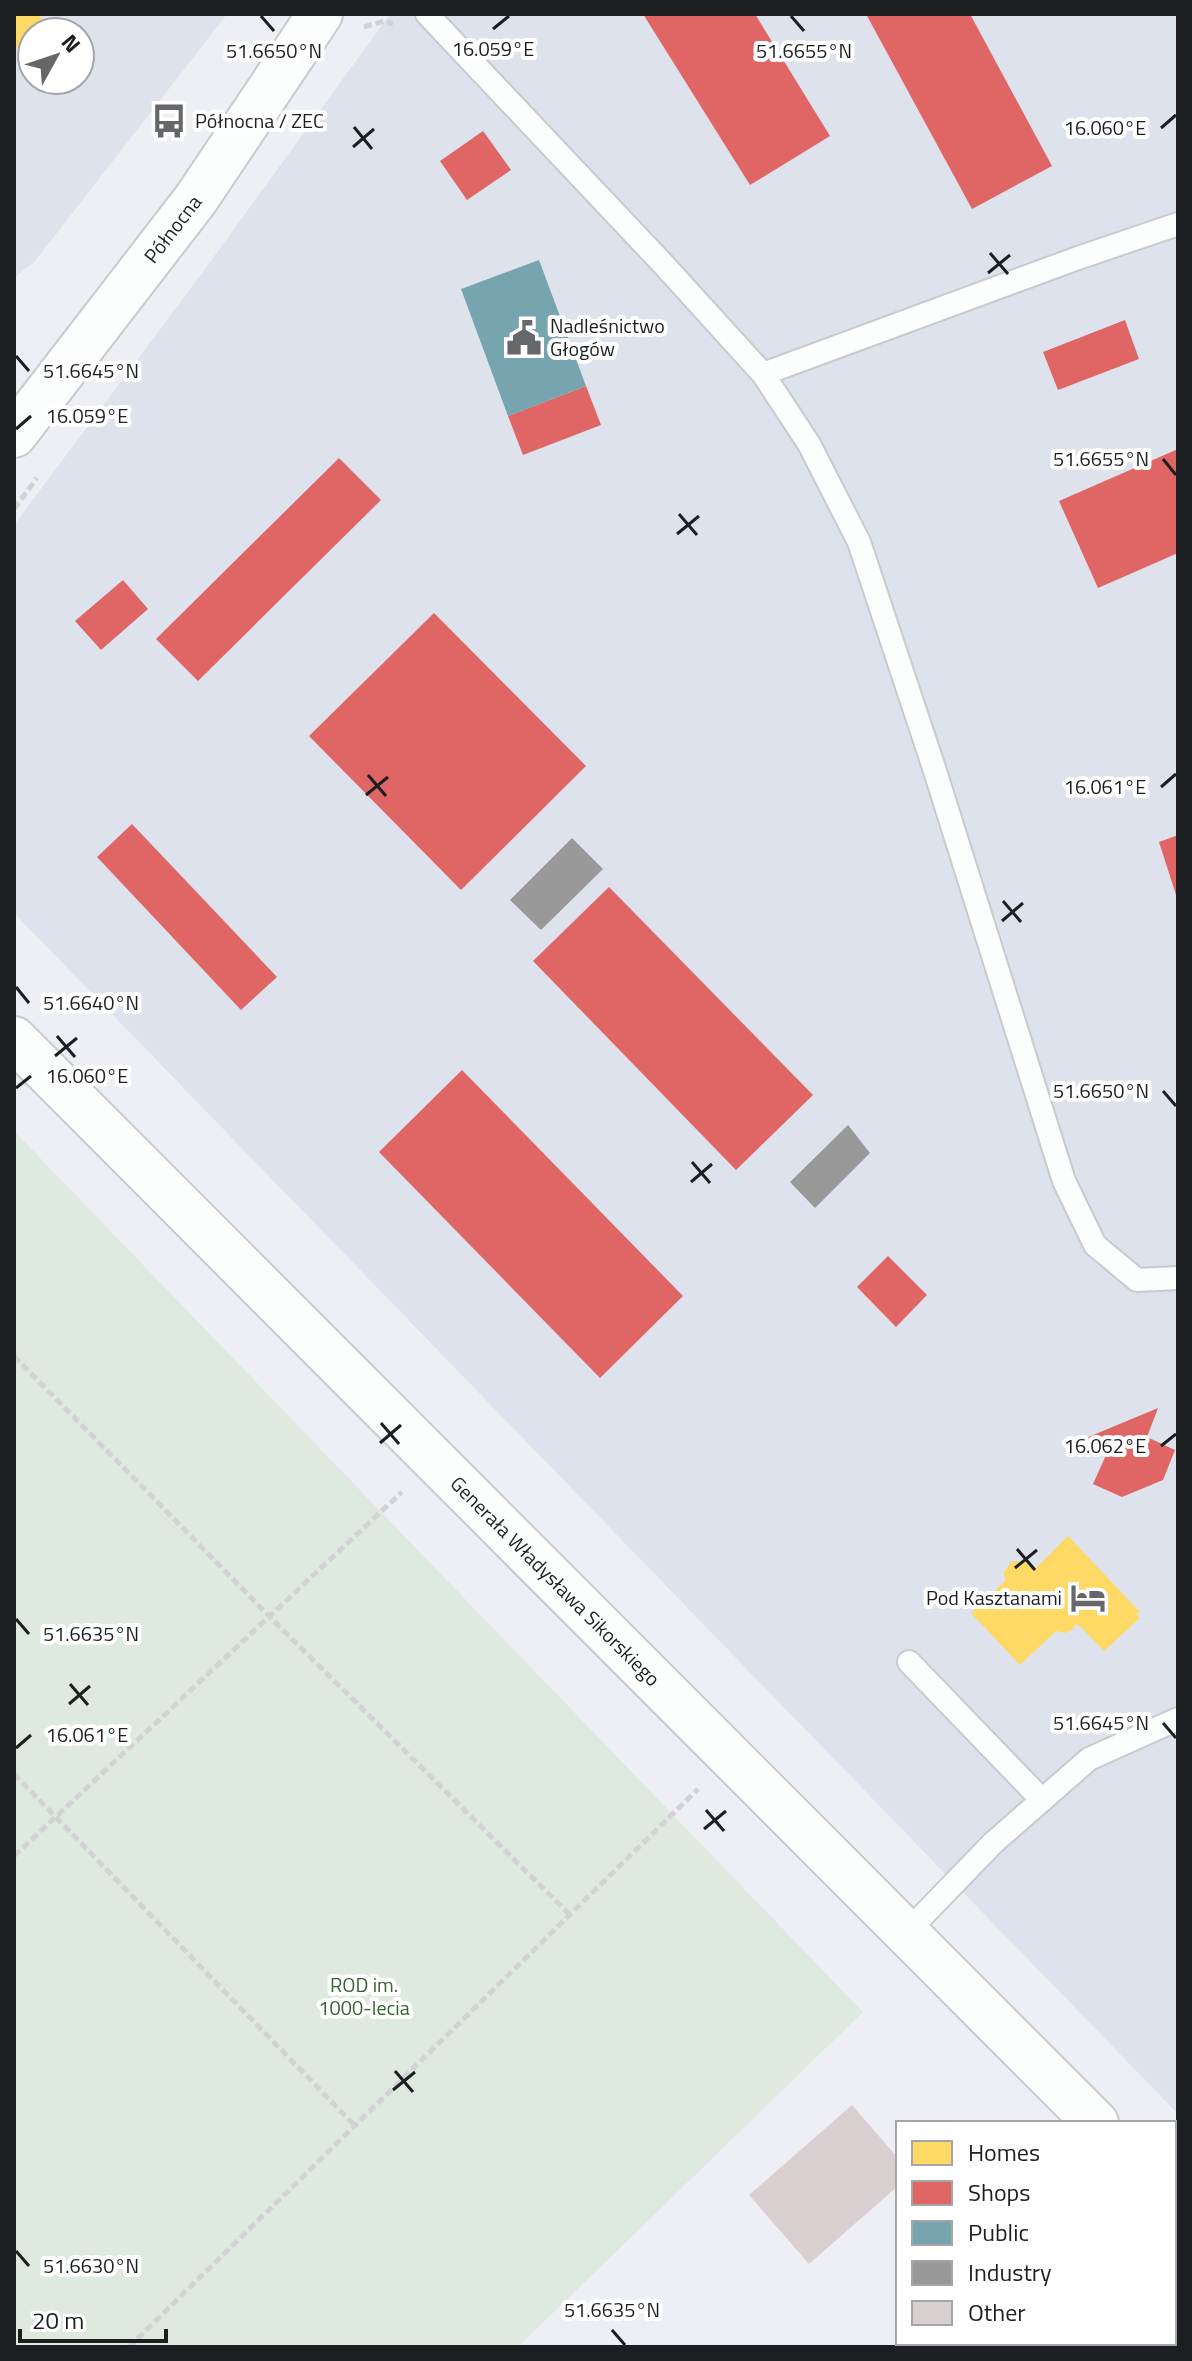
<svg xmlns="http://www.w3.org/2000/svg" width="1192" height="2361" viewBox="0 0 1192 2361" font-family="'Titillium Web',sans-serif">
<rect width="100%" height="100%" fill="#eeeff4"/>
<g fill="#dee2ed" fill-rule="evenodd">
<path d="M14,14H227L35,261L14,278ZM32,32H80V80H32Z"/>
<polygon points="390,14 1178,14 1178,2114 14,913 14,525 205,269"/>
</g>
<polygon fill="#deeae0" points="14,1131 863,2012 518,2347 14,2347"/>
<g fill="#ffd966">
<polygon points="14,14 38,14 46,24 36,32 32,32 32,35 14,50"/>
<polygon points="1068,1536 1140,1612 1136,1614 1140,1618 1104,1651 1080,1626 1075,1625 1072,1630 1065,1633 1056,1631 1020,1665 971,1613 1005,1581 1004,1572 1012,1561 1026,1562 1034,1570"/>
</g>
<g fill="#e06666">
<polygon points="643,14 755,14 830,136 750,185"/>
<polygon points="866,14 970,14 1052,166 972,209"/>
<polygon points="483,131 511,170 467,200 440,161"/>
<polygon points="1125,320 1139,359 1058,390 1043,352"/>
<polygon points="586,386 601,425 523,455 508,416"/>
<polygon points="1178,449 1178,553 1098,588 1059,501"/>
<polygon points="339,458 381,500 198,681 156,639"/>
<polygon points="123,580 148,609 101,650 75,621"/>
<polygon points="434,613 586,766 461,890 309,736"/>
<polygon points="132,824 277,977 241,1010 97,857"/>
<polygon points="1178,835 1178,898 1177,898 1159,842"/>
<polygon points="609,887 813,1095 736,1170 533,961"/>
<polygon points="462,1070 683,1296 600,1378 379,1152"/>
<polygon points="888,1256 927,1295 896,1327 857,1287"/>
<polygon points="1158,1408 1147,1437 1175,1450 1163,1480 1122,1497 1093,1484 1106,1455 1074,1443"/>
</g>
<polygon fill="#76a5af" points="539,260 586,386 508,416 461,289"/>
<g fill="#999">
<polygon points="572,838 603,869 541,930 510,900"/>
<polygon points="848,1125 870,1153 815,1208 790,1182"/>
</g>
<g fill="#d9cfd0">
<polygon points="852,2105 898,2158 898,2186 809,2264 749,2195"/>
<polygon points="945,2343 1002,2343 1006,2347 949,2347"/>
</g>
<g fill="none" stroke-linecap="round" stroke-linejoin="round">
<g stroke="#c9cace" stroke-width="26">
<g id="service">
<polyline points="427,14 664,265 763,374 809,444 859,542 935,771 1064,1181 1095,1245 1137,1280 1178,1278"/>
<polyline points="763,374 1078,258 1178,224"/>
<polyline points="909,1662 1042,1800"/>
<polyline points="905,1934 993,1843 1089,1759 1178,1719"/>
</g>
</g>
<g stroke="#c9cace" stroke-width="48">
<g id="minor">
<path id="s1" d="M14,435L196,199L320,14"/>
</g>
</g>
<g stroke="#c9cace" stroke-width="48">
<g id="tertiary">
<path id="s2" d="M14,1039L1096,2123"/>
<polyline points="1174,2201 1178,2205"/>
</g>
</g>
<g stroke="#d2d2d4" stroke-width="5" stroke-dasharray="8 4" stroke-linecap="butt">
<polyline points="364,27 384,21 393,24"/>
<polyline points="14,509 37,478"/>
<polyline points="14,1356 270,1617 570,1915"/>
<polyline points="14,1774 355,2126"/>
<polyline points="14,1856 402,1492"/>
<polyline points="129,2347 698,1789"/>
</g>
<use href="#service" stroke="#fcfdfd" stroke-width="22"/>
<use href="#minor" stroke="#fcfdfd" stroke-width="44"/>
<use href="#tertiary" stroke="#fcfdfd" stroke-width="44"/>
</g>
<path fill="none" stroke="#1c1e21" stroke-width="3" d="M261,16L274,31M791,16L804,31M493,29L509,16M354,127L372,149M1161,128L1176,115M353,147L374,129M990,253L1008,274M988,273L1010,255M16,356L29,371M16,429L31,416M1163,459L1176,475M679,514L697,535M677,534L699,516M368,775L386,796M1161,787L1176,774M366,795L388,777M1003,901L1021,922M1002,921L1023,903M16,987L29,1003M57,1036L75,1057M55,1056L77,1038M16,1088L31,1076M1163,1091L1176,1106M692,1162L710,1183M691,1182L712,1164M381,1423L399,1444M380,1443L401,1425M1161,1446L1176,1434M1017,1549L1035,1570M1015,1568L1037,1550M16,1619L29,1634M70,1684L88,1705M69,1704L90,1686M1163,1723L1176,1738M16,1748L31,1735M706,1810L724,1831M704,1829L726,1811M395,2071L413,2092M393,2090L415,2072M16,2251L29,2266M612,2330L625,2345"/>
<defs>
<g id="bus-bare" transform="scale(2.76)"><path d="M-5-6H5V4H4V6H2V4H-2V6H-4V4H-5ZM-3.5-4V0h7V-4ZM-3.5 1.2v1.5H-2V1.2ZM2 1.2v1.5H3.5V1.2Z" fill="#66676b" stroke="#fff" stroke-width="2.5" paint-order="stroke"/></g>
<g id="civic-bare" transform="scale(2.76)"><path d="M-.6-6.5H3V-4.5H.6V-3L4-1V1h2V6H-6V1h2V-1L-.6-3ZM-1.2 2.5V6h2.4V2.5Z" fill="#66676b" stroke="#fff" stroke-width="2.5" paint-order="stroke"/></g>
<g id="hotel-bare" transform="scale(2.76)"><path d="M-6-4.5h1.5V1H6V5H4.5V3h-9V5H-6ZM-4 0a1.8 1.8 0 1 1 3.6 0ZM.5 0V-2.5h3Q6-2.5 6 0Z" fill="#66676b" stroke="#fff" stroke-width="2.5" paint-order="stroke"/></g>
</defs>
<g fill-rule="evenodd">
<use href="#bus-bare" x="169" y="121"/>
<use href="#civic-bare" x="524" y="338"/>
<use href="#hotel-bare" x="1088" y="1598"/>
</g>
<g text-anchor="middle" stroke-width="8" stroke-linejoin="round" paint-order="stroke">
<g font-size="20" fill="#1c1e21" stroke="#fff" text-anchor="start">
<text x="195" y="128">Północna / ZEC</text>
<text x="550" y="333">Nadleśnictwo<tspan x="550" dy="23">Głogów</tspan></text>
<text x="1062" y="1605" text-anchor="end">Pod Kasztanami</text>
</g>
<g font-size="20" fill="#1c1e21" stroke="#fff">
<text dy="7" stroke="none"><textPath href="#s1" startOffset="260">Północna</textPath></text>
<text dy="7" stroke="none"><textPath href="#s2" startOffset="766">Generała Władysława Sikorskiego</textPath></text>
</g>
<g font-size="20" fill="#366332" stroke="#fff">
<text x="364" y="1992">ROD im.<tspan x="364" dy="23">1000-lecia</tspan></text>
</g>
</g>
<g font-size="20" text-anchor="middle" fill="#1c1e21" stroke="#fff" stroke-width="8" stroke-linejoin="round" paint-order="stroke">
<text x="493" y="56">16.059°E</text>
<text x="274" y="58">51.6650°N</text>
<text x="804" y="58">51.6655°N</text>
<text x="1105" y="135">16.060°E</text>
<text x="91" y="378">51.6645°N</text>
<text x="87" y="423">16.059°E</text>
<text x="1101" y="466">51.6655°N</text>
<text x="1105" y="794">16.061°E</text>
<text x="91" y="1010">51.6640°N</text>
<text x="87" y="1083">16.060°E</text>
<text x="1101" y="1098">51.6650°N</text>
<text x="1105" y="1453">16.062°E</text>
<text x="91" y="1641">51.6635°N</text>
<text x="1101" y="1730">51.6645°N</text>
<text x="87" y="1742">16.061°E</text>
<text x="91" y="2273">51.6630°N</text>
<text x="612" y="2317">51.6635°N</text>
</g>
<rect width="1192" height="2361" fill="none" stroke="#1c1e21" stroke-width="32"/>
<rect x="896" y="2121" width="280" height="224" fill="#ffffff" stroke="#a4a5a6" stroke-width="2"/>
<rect x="912" y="2141" width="40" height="24" fill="#ffd966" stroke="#a4a5a6" stroke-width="2"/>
<text x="968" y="2161" font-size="24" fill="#1c1e21">Homes</text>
<rect x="912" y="2181" width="40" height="24" fill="#e06666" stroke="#a4a5a6" stroke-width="2"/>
<text x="968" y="2201" font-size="24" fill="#1c1e21">Shops</text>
<rect x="912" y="2221" width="40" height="24" fill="#76a5af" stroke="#a4a5a6" stroke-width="2"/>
<text x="968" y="2241" font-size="24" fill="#1c1e21">Public</text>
<rect x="912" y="2261" width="40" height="24" fill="#999999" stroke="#a4a5a6" stroke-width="2"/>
<text x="968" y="2281" font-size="24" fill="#1c1e21">Industry</text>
<rect x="912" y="2301" width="40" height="24" fill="#d9cfd0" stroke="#a4a5a6" stroke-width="2"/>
<text x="968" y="2321" font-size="24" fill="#1c1e21">Other</text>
<g transform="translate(56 56) rotate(50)"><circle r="38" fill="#ffffff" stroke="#a4a5a6" stroke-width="2"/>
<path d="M0-6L14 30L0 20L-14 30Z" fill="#66676b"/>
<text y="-12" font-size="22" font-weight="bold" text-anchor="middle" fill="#1c1e21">N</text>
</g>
<path d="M20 2329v12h146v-12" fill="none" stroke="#1c1e21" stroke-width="4"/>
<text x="32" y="2329" font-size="24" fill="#1c1e21" stroke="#ffffff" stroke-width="6" paint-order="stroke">20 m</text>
</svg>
